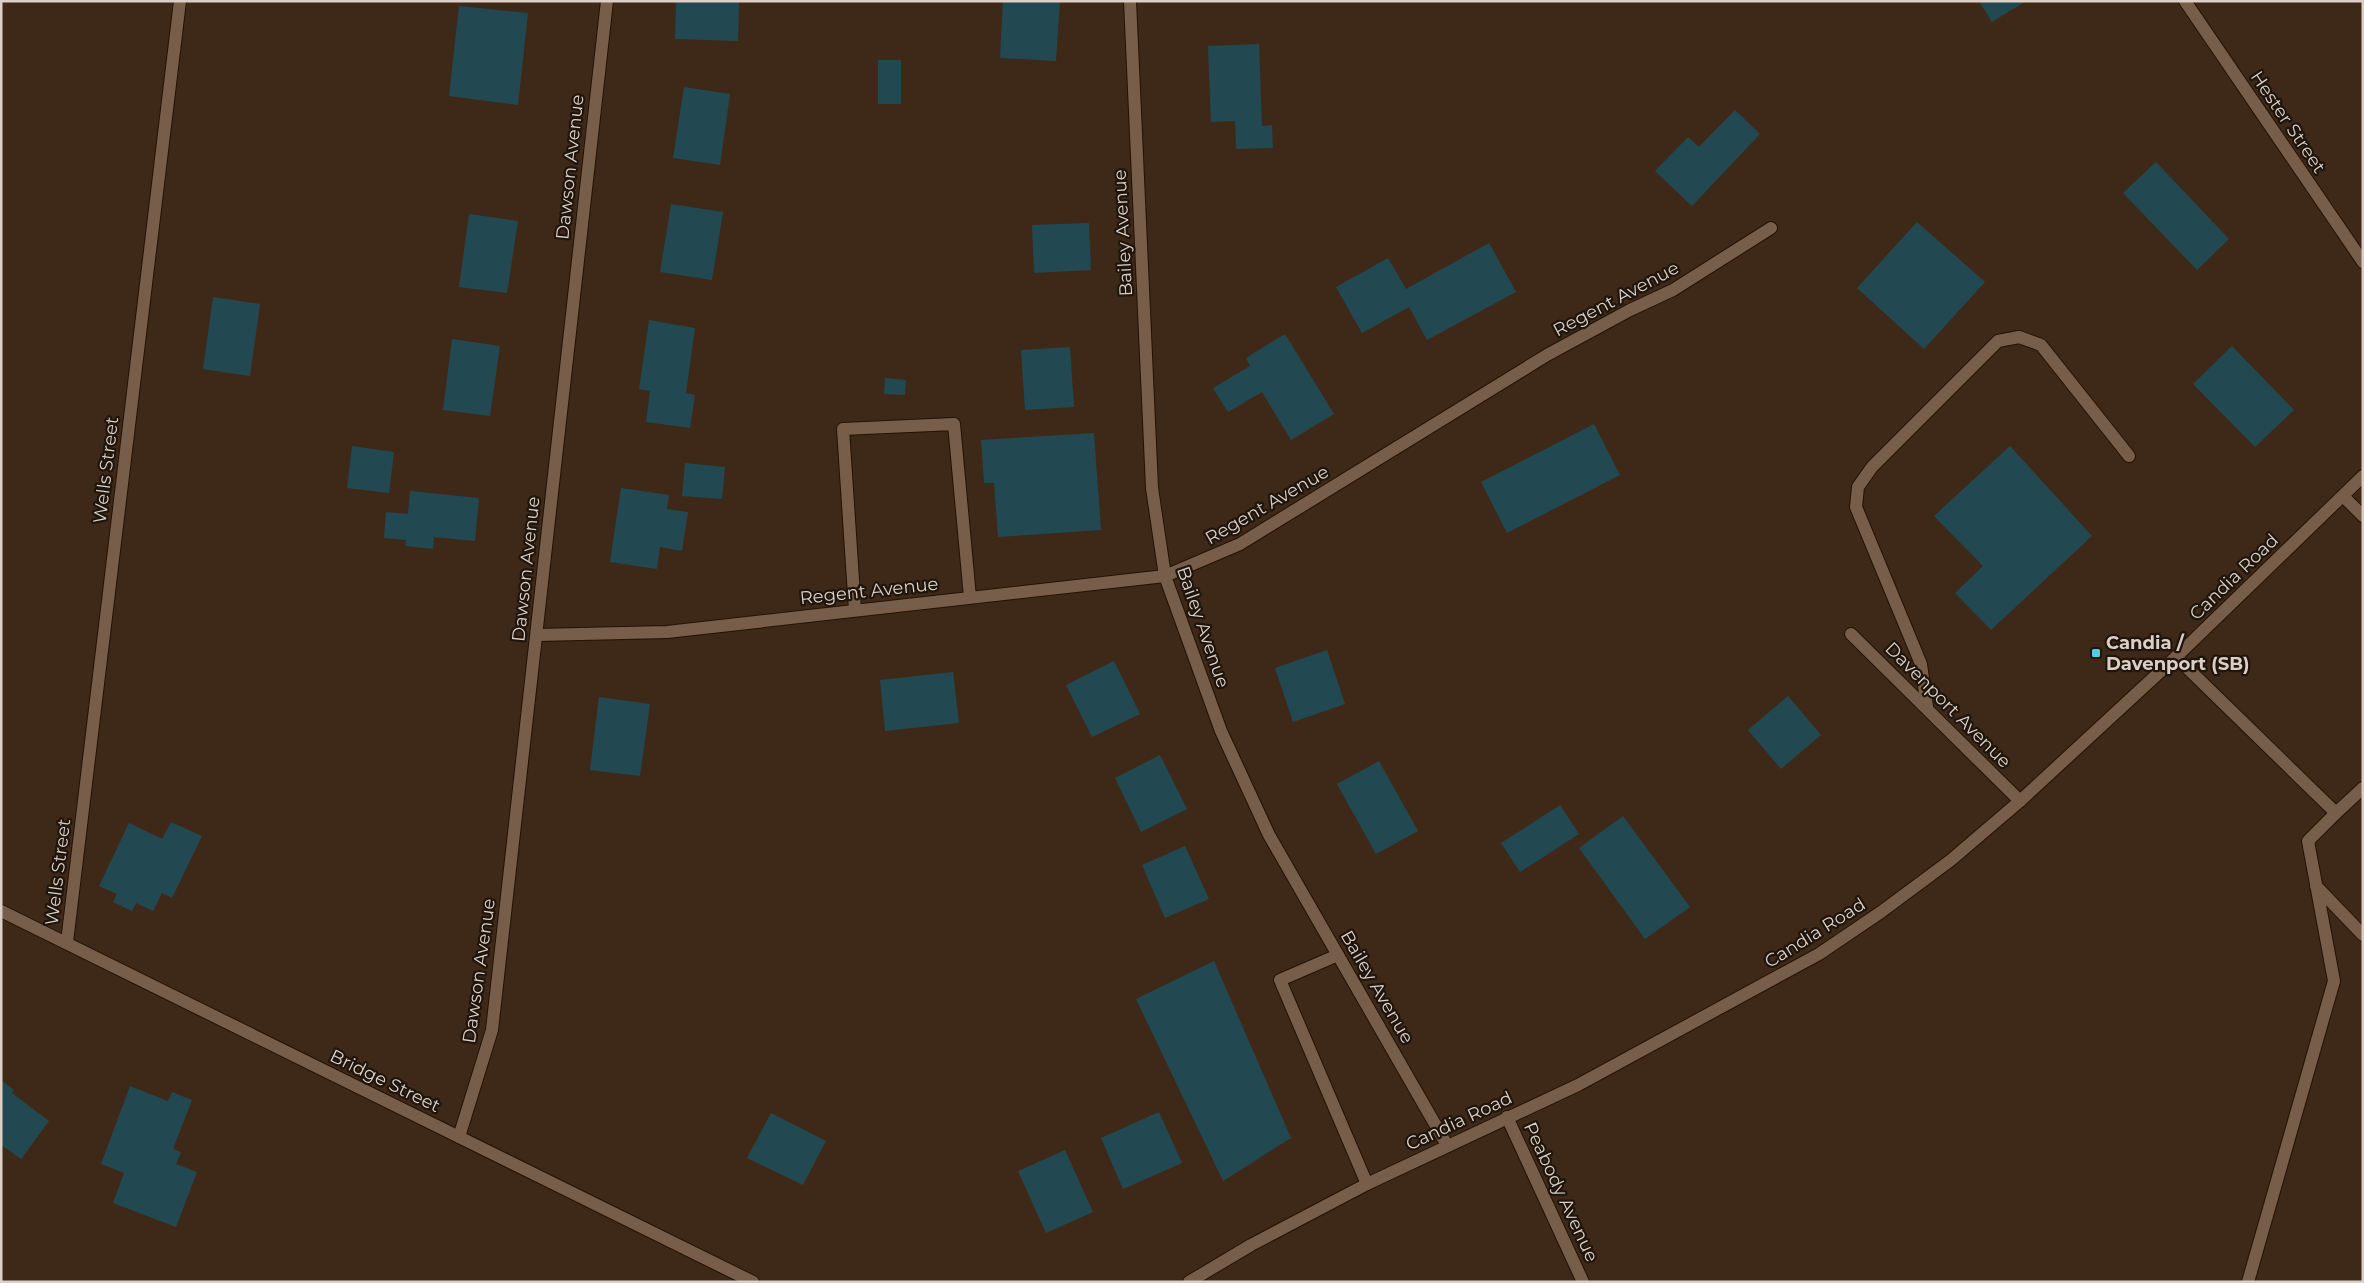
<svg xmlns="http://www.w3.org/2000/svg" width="2364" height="1283" viewBox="0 0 2364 1283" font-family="Montserrat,sans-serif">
<rect width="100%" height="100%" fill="#3e2918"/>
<g fill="#224952">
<polygon points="676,1 739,1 738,41 675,39"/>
<polygon points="1003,1 1060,1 1056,61 1000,58"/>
<polygon points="1979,1 2026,1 1992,22"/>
<polygon points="459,6 528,13 518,105 449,96"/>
<polygon points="1259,44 1262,126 1272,125 1273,148 1236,149 1235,121 1211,122 1208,46"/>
<rect x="878" y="60" width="23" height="44"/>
<polygon points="684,87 730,94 720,165 673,158"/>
<polygon points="1735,110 1760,134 1692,206 1655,171 1688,137 1699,147"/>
<polygon points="2156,162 2229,239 2197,270 2123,193"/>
<polygon points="671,204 723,212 712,280 660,272"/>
<polygon points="469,214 518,221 507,293 459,287"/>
<polygon points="1917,222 1985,282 1924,349 1857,288"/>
<polygon points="1089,223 1091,270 1034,273 1032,225"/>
<polygon points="1489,243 1516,292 1427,340 1409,307 1362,333 1336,287 1388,258 1406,289"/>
<polygon points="213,297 260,304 250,376 203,369"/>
<polygon points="649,320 695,328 686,393 695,395 690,428 646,422 650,391 639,389"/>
<polygon points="1285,334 1334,414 1291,440 1262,392 1228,412 1213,388 1250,366 1246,358"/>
<polygon points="452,339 500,346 490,416 443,410"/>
<polygon points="2232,346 2294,410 2255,447 2193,384"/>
<polygon points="1070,347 1074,407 1025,410 1021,350"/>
<polygon points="885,378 906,380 905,395 884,394"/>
<polygon points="1594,424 1620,475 1507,533 1481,482"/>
<polygon points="1094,433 1101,530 998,537 994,483 984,483 981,440"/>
<polygon points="352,446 394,452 389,493 347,488"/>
<polygon points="2010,446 2092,536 1991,630 1955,593 1983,566 1934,516"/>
<polygon points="685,463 725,467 722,499 682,496"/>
<polygon points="621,488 669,495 667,509 688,512 682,551 660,547 657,569 610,562"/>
<polygon points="410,491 479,498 475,541 434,537 433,549 405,546 406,540 384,538 386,512 408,514"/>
<polygon points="1327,650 1345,704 1293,722 1275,668"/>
<polygon points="1114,661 1140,714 1092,737 1066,685"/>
<polygon points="953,672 959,723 885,731 880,680"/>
<polygon points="1788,696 1821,735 1781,769 1748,730"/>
<polygon points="599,697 650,704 640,776 590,770"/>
<polygon points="1160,755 1187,809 1141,832 1115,778"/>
<polygon points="1379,761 1418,831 1376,854 1337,784"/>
<polygon points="1560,805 1579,834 1520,872 1501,843"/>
<polygon points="1623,816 1690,907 1645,939 1579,848"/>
<polygon points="171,822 202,836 172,898 162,893 153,911 136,903 132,911 113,902 117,894 99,886 129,823 162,839"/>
<polygon points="1185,846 1209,899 1165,918 1142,865"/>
<polygon points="1214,961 1291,1138 1223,1181 1136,999"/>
<polygon points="1,1080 14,1090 12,1093 49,1121 21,1159 1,1145"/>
<polygon points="130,1086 168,1101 172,1092 192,1100 173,1149 181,1152 176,1164 197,1172 176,1227 113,1203 124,1173 101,1164"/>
<polygon points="1159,1112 1182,1163 1123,1189 1101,1138"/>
<polygon points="771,1113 826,1141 803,1185 747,1158"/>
<polygon points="1065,1150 1093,1212 1046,1233 1018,1171"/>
</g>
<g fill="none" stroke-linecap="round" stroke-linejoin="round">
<g stroke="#251202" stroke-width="14">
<g id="lane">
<polyline points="2343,496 2363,516"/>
<polyline points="855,610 843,429 954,424 970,597"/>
<polyline points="2176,657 2336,813 2363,788"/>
<polyline points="1927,707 1921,664 1856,507 1858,487 1872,467 1998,341 2019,337 2041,345 2129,456"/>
<polyline points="2316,886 2363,935"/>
<polyline points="1338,955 1280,980 1367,1184"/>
<polyline points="2248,1282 2334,981 2308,841 2336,813"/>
</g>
</g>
<g stroke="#251202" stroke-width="14">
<g id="street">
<polyline points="1130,1 1152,488 1165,576 1221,731 1269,835 1447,1145"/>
<polyline points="2185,1 2363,262"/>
<polyline points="1851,634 2020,801"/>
<polyline points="537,635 667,632 1165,576 1240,544 1547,355 1630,310 1673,290 1771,228"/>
<polyline points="67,942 180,1"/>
<polyline points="1507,1117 1583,1282"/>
<polyline points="459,1137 492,1030 607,1"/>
</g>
</g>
<g stroke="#251202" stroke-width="14">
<g id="secondary">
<polyline points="1,911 753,1282"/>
<polyline points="1189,1282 1251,1245 1367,1184 1578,1085 1819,954 1881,912 1951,860 2020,801 2176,657 2363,476"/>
</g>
</g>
<use href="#lane" stroke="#765e4b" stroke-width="12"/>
<use href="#street" stroke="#765e4b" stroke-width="12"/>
<use href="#secondary" stroke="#765e4b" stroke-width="12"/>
</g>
<rect fill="#58c9e3" stroke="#1e150d" stroke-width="2" x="2091" y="648" width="10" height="10" rx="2.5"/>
<g text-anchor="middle" stroke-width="4.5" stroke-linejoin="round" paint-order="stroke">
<g font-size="18" fill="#ddcfc5" stroke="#1e150d">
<text transform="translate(2288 122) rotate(56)" y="6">Hester Street</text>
<text transform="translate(570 167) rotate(-84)" y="6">Dawson Avenue</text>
<text transform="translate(1123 233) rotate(-93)" y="6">Bailey Avenue</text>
<text transform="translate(1616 299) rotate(-28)" y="6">Regent Avenue</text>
<text transform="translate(106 470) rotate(-83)" y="6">Wells Street</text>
<text transform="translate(1267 505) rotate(-30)" y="6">Regent Avenue</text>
<text transform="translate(526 569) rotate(-84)" y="6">Dawson Avenue</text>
<text transform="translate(2234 577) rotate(-44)" y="6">Candia Road</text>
<text transform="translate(869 591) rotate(-6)" y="6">Regent Avenue</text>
<text transform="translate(1203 627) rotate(71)" y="6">Bailey Avenue</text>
<text transform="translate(1948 705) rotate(45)" y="6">Davenport Avenue</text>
<text transform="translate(58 872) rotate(-83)" y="6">Wells Street</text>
<text transform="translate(1815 933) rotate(-32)" y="6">Candia Road</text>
<text transform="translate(479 971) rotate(-82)" y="6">Dawson Avenue</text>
<text transform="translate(1377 987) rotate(60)" y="6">Bailey Avenue</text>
<text transform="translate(385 1081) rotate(26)" y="6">Bridge Street</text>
<text transform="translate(1459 1121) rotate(-25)" y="6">Candia Road</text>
<text transform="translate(1561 1192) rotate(65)" y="6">Peabody Avenue</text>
</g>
<g font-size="18" font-weight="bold" fill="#ddcfc5" stroke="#1e150d" text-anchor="start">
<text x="2106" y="649">Candia /<tspan x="2106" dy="21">Davenport (SB)</tspan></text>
</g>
</g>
<rect width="2364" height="1283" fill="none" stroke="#ddcfc5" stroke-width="5"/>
</svg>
